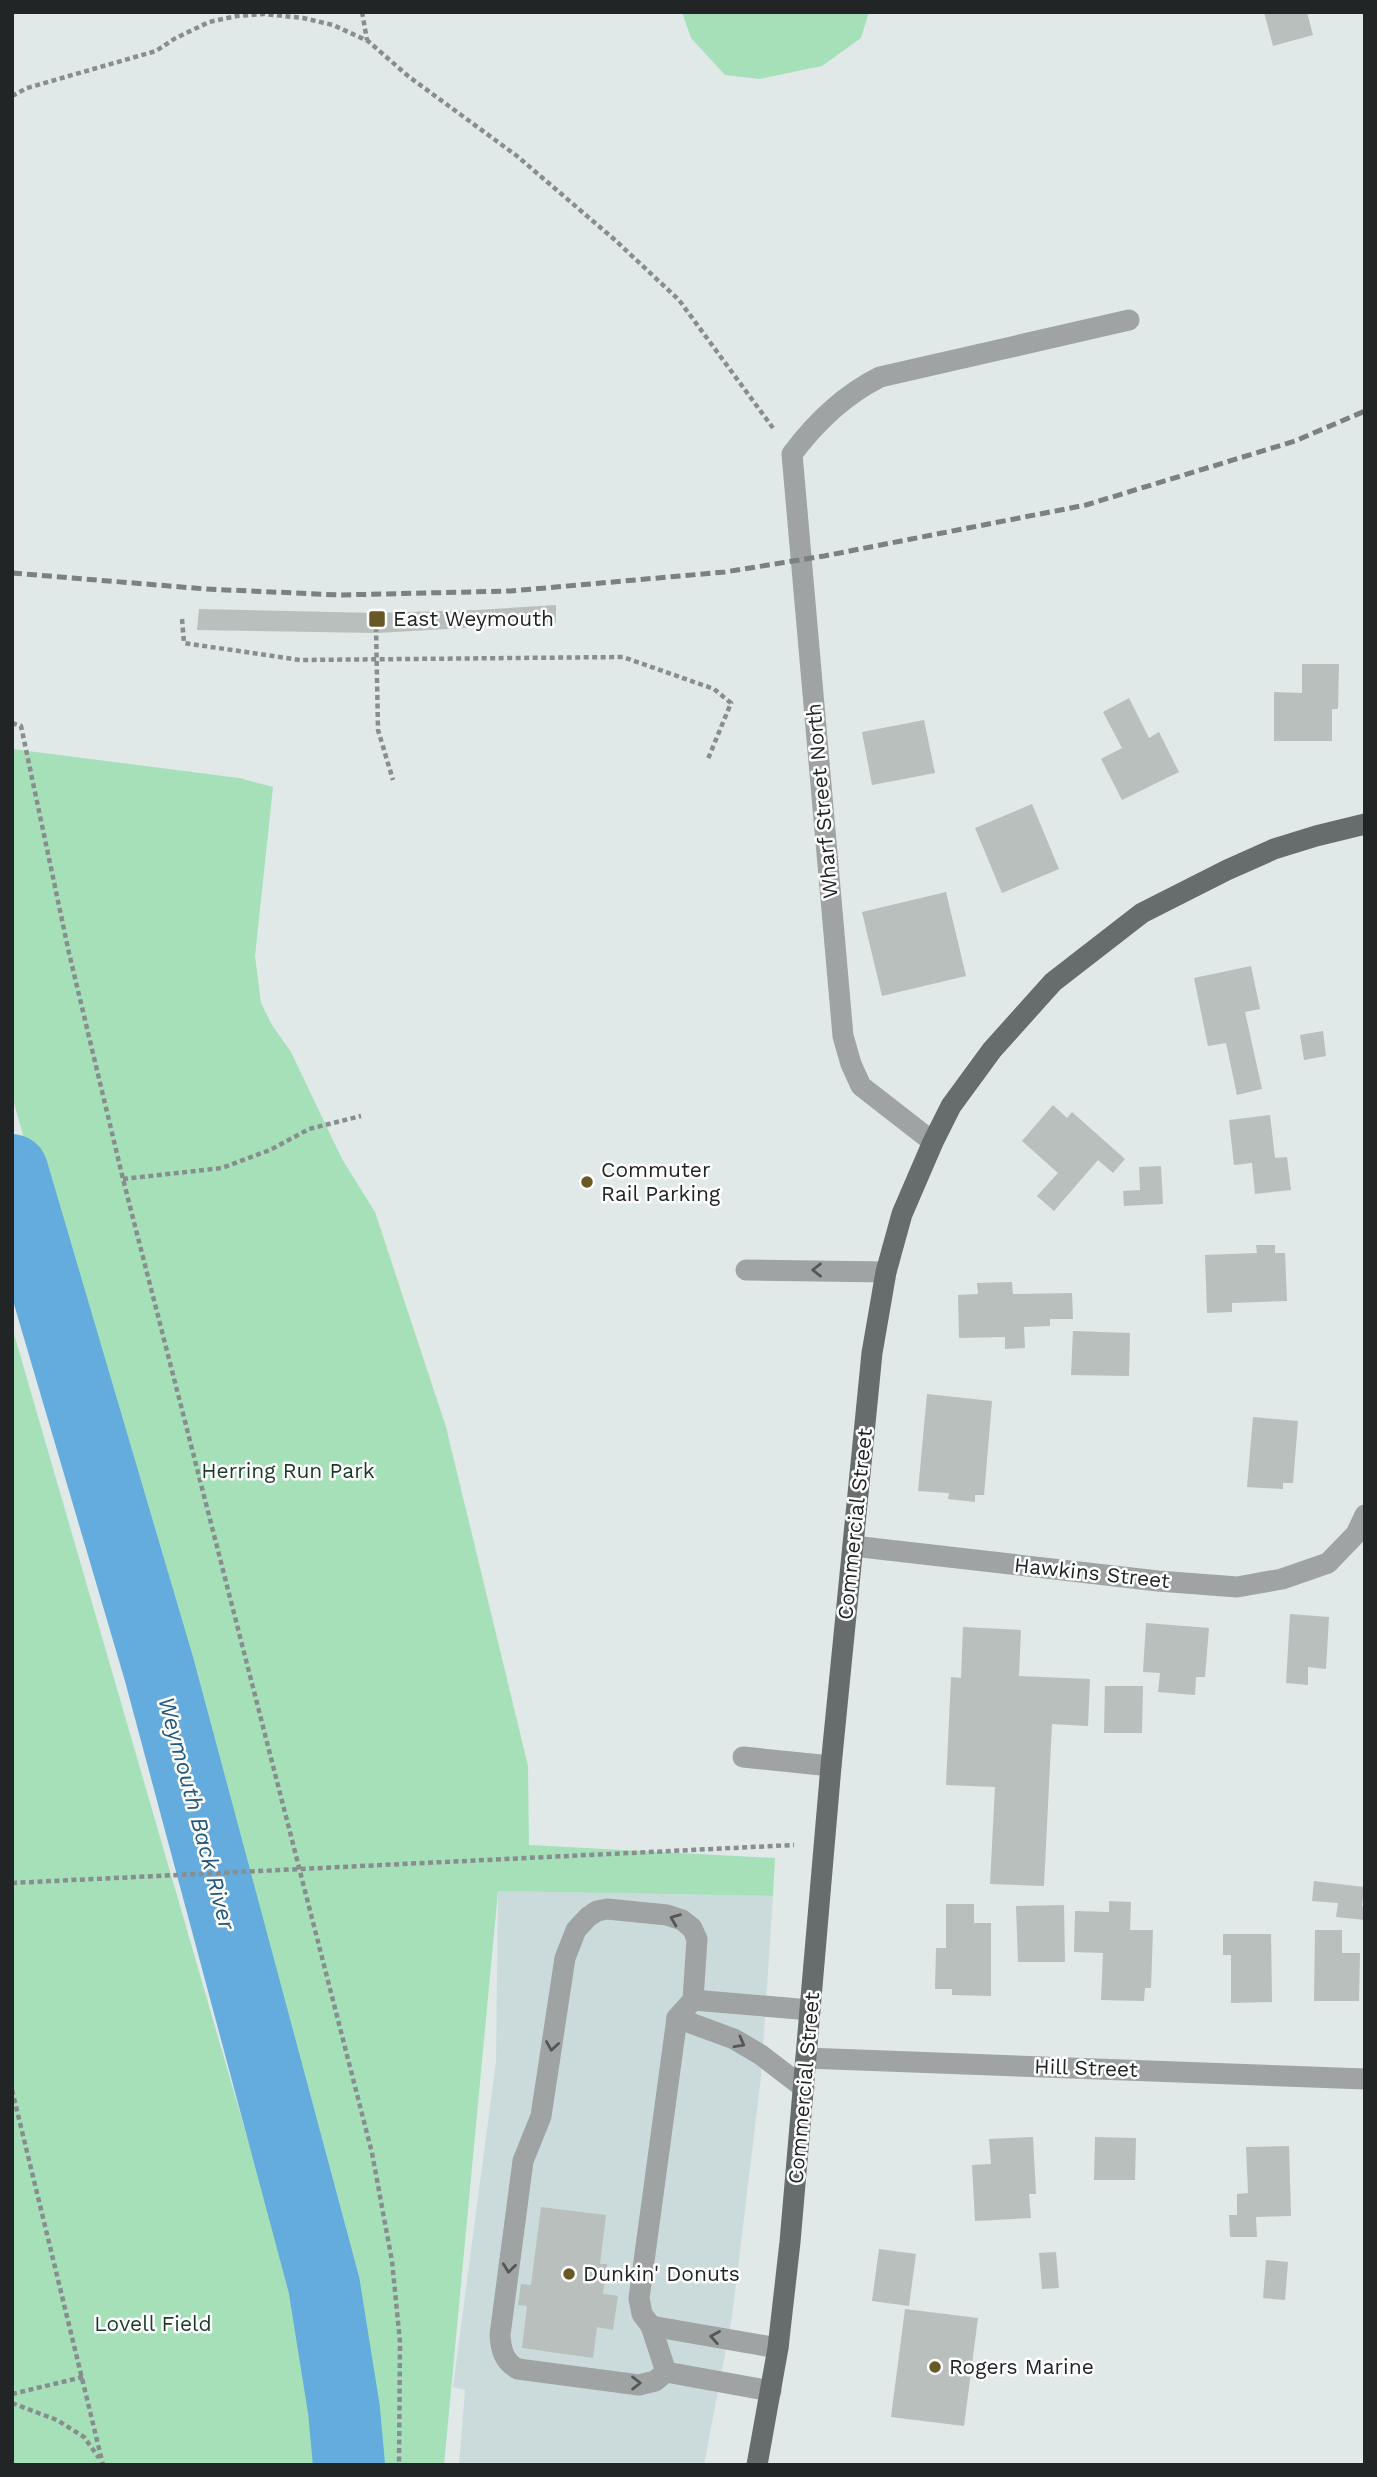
<svg xmlns="http://www.w3.org/2000/svg" width="1377" height="2477" viewBox="0 0 1377 2477" font-family="'Work Sans',sans-serif">
<rect width="100%" height="100%" fill="#e0e8e8"/>
<polygon fill="#cbdbdc" points="498,1891 773,1896 761,2077 732,2317 704,2465 459,2465 465,2390 453,2387 496,2061"/>
<g fill="#a5e0b9">
<polygon points="682,12 869,12 861,38 822,66 760,79 725,75 691,38"/>
<polygon points="12,749 239,778 273,787 255,956 261,1003 272,1025 291,1052 342,1159 375,1212 446,1427 528,1766 529,1845 775,1858 773,1896 498,1891 444,2465 367,2465 373,2389 352,2287 201,1766 12,1096"/>
<polygon points="12,1327 337,2447 337,2465 12,2465"/>
</g>
<g fill="none" stroke-linecap="round" stroke-linejoin="round">
<polyline stroke="#64abde" stroke-width="72" points="12,1170 159,1669 324,2285 344,2410 349,2465"/>
</g>
<g fill="#b8bfbd">
<polygon points="1264,12 1307,12 1313,35 1273,46"/>
<polygon points="556,605 556,623 377,633 197,630 199,609 376,613 477,610"/>
<polygon points="1302,664 1339,664 1338,709 1332,709 1332,741 1274,741 1274,692 1302,693"/>
<polygon points="1129,698 1149,738 1159,732 1179,772 1122,800 1101,759 1122,748 1103,712"/>
<polygon points="924,720 935,773 872,785 862,732"/>
<polygon points="1032,804 1059,869 1002,893 975,828"/>
<polygon points="946,892 966,976 882,996 862,912"/>
<polygon points="1251,966 1260,1009 1245,1012 1262,1089 1237,1095 1226,1043 1208,1046 1194,978"/>
<polygon points="1323,1031 1326,1056 1304,1060 1300,1035"/>
<polygon points="1053,1105 1067,1118 1072,1112 1125,1159 1113,1173 1098,1160 1054,1211 1037,1196 1058,1173 1022,1141"/>
<polygon points="1270,1115 1275,1158 1287,1157 1291,1190 1255,1194 1252,1163 1234,1165 1229,1120"/>
<polygon points="1161,1166 1163,1204 1124,1206 1123,1191 1140,1190 1139,1167"/>
<polygon points="1256,1245 1275,1245 1275,1253 1285,1253 1287,1301 1232,1303 1232,1312 1207,1313 1205,1255 1257,1253"/>
<polygon points="1012,1282 1013,1294 1072,1293 1073,1319 1050,1319 1050,1326 1024,1327 1025,1348 1005,1349 1005,1337 959,1338 958,1295 978,1294 977,1283"/>
<polygon points="1073,1331 1130,1333 1129,1376 1071,1375"/>
<polygon points="927,1394 992,1401 984,1495 975,1495 975,1502 948,1499 949,1493 918,1491"/>
<polygon points="1253,1417 1298,1421 1293,1483 1283,1483 1283,1489 1247,1487"/>
<polygon points="1290,1614 1329,1617 1326,1669 1308,1667 1308,1685 1286,1683"/>
<polygon points="1146,1623 1209,1628 1205,1677 1196,1677 1195,1695 1158,1692 1160,1673 1143,1672"/>
<polygon points="963,1627 1021,1630 1019,1676 1090,1679 1088,1726 1052,1724 1044,1886 990,1884 995,1787 946,1785 951,1677 961,1678"/>
<polygon points="1105,1686 1143,1686 1142,1733 1104,1733"/>
<polygon points="1314,1881 1364,1887 1362,1906 1365,1906 1365,1920 1336,1917 1338,1903 1312,1901"/>
<polygon points="1109,1901 1131,1902 1130,1930 1153,1930 1151,1988 1145,1988 1144,2001 1101,2000 1103,1953 1074,1952 1075,1911 1109,1912"/>
<polygon points="946,1904 974,1904 974,1923 991,1923 991,1996 952,1995 952,1989 935,1989 936,1948 946,1948"/>
<polygon points="1064,1905 1065,1962 1018,1962 1016,1906"/>
<polygon points="1315,1930 1342,1930 1342,1953 1360,1953 1359,2001 1314,2001"/>
<polygon points="1223,1934 1271,1934 1272,2002 1231,2003 1231,1955 1223,1955"/>
<polygon points="1033,2137 1036,2194 1029,2194 1031,2218 975,2221 972,2165 991,2164 989,2139"/>
<polygon points="1095,2137 1136,2138 1135,2180 1094,2180"/>
<polygon points="1289,2146 1291,2216 1256,2217 1257,2237 1230,2237 1229,2215 1237,2215 1237,2194 1248,2193 1246,2147"/>
<polygon points="541,2207 606,2215 600,2264 607,2264 603,2294 618,2296 613,2330 597,2327 593,2358 522,2348 527,2306 518,2305 521,2284 531,2285"/>
<polygon points="879,2249 916,2254 909,2306 872,2301"/>
<polygon points="1056,2252 1059,2288 1042,2289 1039,2253"/>
<polygon points="1266,2260 1288,2262 1285,2300 1263,2298"/>
<polygon points="905,2309 978,2318 964,2426 891,2417"/>
</g>
<g fill="none" stroke-linecap="round" stroke-linejoin="round">
<g stroke="#888e8e" stroke-width="4.5" stroke-dasharray="5 3.5" stroke-linecap="butt">
<polyline points="362,12 367,40"/>
<polyline points="12,96 27,88 156,51 174,39 209,22 237,16 264,14 303,18 333,25 368,41 408,76 517,156 615,240 679,300 773,428"/>
<polyline points="182,619 184,643 300,660 623,657 714,689 731,703 708,759"/>
<polyline points="376,627 378,730 393,780"/>
<polyline points="12,723 21,726 69,953 123,1179 372,2153 392,2261 400,2342 399,2465"/>
<polyline points="123,1179 222,1168 270,1150 309,1129 361,1116"/>
<polyline points="12,1883 794,1845"/>
<polyline points="12,2090 103,2465"/>
<polyline points="12,2394 83,2377"/>
<polyline points="12,2403 57,2420 84,2437 99,2458"/>
</g>
<g stroke="#a0a3a4" stroke-width="21">
<path d="M933,1142L861,1086L851,1064L843,1036L792,454C816,422 844,395 880,377L1129,320"/>
<polyline points="746,1270 886,1272"/>
<polyline points="853,1546 1158,1581 1237,1587 1282,1579 1328,1563 1356,1534 1365,1515"/>
<polyline points="743,1757 831,1766"/>
<polyline points="693,2000 810,2010"/>
<polyline points="677,2018 734,2039 761,2055 804,2088"/>
<polyline points="806,2058 1365,2079"/>
<polyline points="651,2326 778,2348"/>
<path d="M666,2372L651,2326L642,2314L639,2298L677,2018L693,2000L697,1939L692,1928L682,1920L667,1915L607,1909L597,1911L588,1917L576,1930L565,1958L541,2116L523,2161L500,2335C501,2350 504,2362 518,2369L639,2385L655,2381L666,2372L771,2391"/>
</g>
<polyline stroke="#676c6d" stroke-width="21" points="757,2465 778,2348 790,2242 831,1766 872,1353 886,1272 902,1214 933,1142 951,1106 992,1050 1053,982 1142,913 1227,870 1274,849 1316,836 1365,824"/>
<polyline stroke="#7b8080" stroke-width="5" stroke-dasharray="10 5" stroke-linecap="butt" points="12,573 206,589 340,595 511,591 725,572 824,556 1086,505 1295,441 1365,411"/>
</g>
<defs><path id="oneway-chevron" d="M-2-3.5L2.5 0L-2 3.5" fill="none" stroke-width="1.6" stroke-linecap="round" stroke-linejoin="round" transform="scale(1.75)"/></defs>
<g stroke="#545758">
<use href="#oneway-chevron" transform="translate(817 1270) rotate(180)"/>
<use href="#oneway-chevron" transform="translate(675 1919) rotate(-158)"/>
<use href="#oneway-chevron" transform="translate(740 2043) rotate(29)"/>
<use href="#oneway-chevron" transform="translate(552 2046) rotate(99)"/>
<use href="#oneway-chevron" transform="translate(509 2268) rotate(97)"/>
<use href="#oneway-chevron" transform="translate(715 2337) rotate(-170)"/>
<use href="#oneway-chevron" transform="translate(636 2383)"/>
</g>
<g fill="#685825" stroke="#fff" stroke-width="2.5">
<rect x="368" y="610" width="18" height="18" rx="3.5"/>
<circle cx="587" cy="1182" r="7"/>
<circle cx="569" cy="2274" r="7"/>
<circle cx="935" cy="2367" r="7"/>
</g>
<g text-anchor="middle" stroke-width="5" stroke-linejoin="round" paint-order="stroke">
<g font-size="21" fill="#222525" stroke="#fff" text-anchor="start">
<text x="393" y="626">East Weymouth</text>
<text x="601" y="1177">Commuter<tspan x="601" dy="24">Rail Parking</tspan></text>
<text x="583" y="2281">Dunkin' Donuts</text>
<text x="949" y="2374">Rogers Marine</text>
</g>
<g font-size="21" fill="#222525" stroke="#fff">
<text transform="translate(822 801) rotate(-95)" y="7">Wharf Street North</text>
<text transform="translate(855 1524) rotate(-84)" y="7">Commercial Street</text>
<text transform="translate(1092 1573) rotate(6)" y="7">Hawkins Street</text>
<text transform="translate(1086 2068) rotate(2)" y="7">Hill Street</text>
<text transform="translate(804 2088) rotate(-85)" y="7">Commercial Street</text>
</g>
<g font-size="21" fill="#193a26" stroke="#fff">
<text x="288" y="1478">Herring Run Park</text>
<text x="153" y="2331">Lovell Field</text>
</g>
<g font-size="23" font-style="italic" fill="#24587c" stroke="#fff">
<text transform="translate(197 1813) rotate(75)" y="8">Weymouth Back River</text>
</g>
</g>
<rect width="1377" height="2477" fill="none" stroke="#222525" stroke-width="28"/>
</svg>
